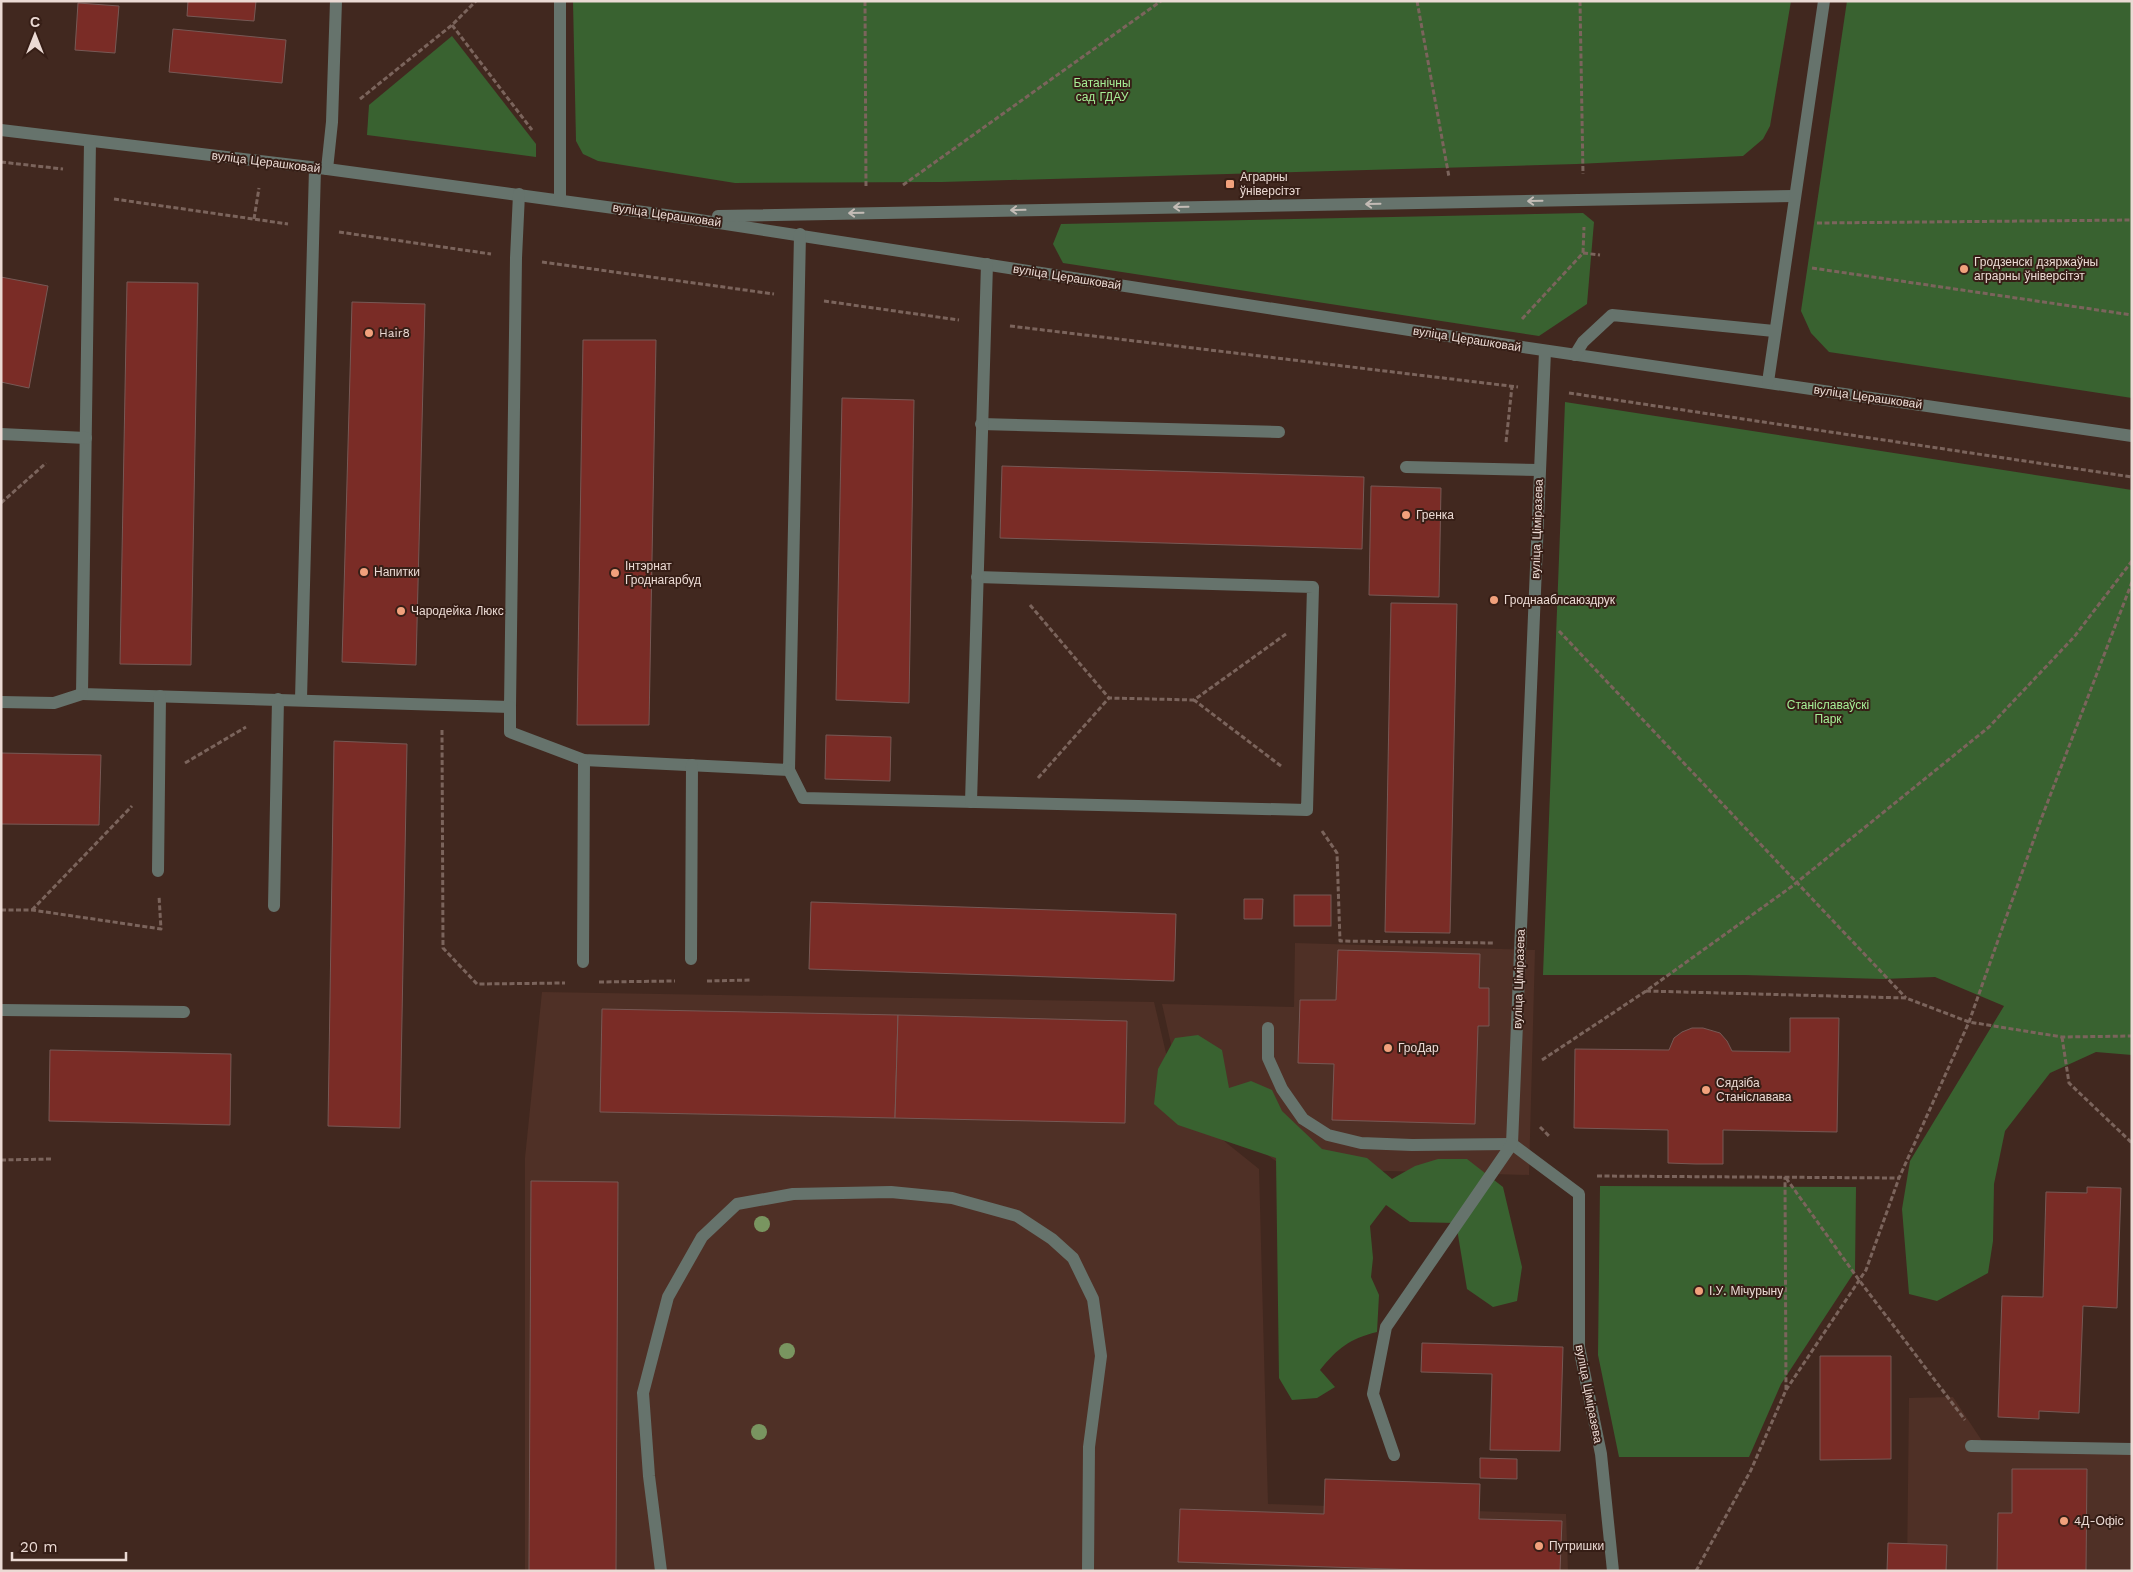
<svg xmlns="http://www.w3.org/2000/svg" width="2133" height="1572" viewBox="0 0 2133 1572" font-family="'Work Sans',sans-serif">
<rect width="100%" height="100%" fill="#41281f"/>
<g fill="#4f3026">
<polygon points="1295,943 1535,950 1529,1175 1286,1168 1183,1097 1162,1004 1294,1007"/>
<polygon points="542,992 1154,1002 1178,1104 1259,1169 1268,1504 1566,1514 1568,1571 525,1571 525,1158"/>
<polygon points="1953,1397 1988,1450 2132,1452 2132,1571 1907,1571 1909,1398"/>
</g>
<g fill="#396230">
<polygon points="573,1 1791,1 1770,126 1763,139 1743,156 1577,164 942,182 735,183 598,161 583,154 576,141"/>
<polygon points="1847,1 2132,1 2132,398 1829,352 1811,333 1801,311"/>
<polygon points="452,36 536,144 536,157 367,135 369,105"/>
<polygon points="1583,213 1594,222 1587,304 1539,336 1063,263 1053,244 1061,224"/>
<polygon points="1565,402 2132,490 2132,1055 2096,1052 2050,1073 2005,1131 1994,1184 1993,1241 1988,1273 1937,1301 1909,1294 1902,1209 1910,1161 2004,1006 1935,977 1883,979 1745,975 1543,975"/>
<path d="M1198,1035L1222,1050L1229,1088L1251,1081L1272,1090L1282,1111L1322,1149L1367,1158L1392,1179L1415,1166L1438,1159H1467L1503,1187L1522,1267L1517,1301L1493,1307L1467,1289L1456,1223L1410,1222L1386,1205L1370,1226L1373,1258L1371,1277L1379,1295L1377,1332C1349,1339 1338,1348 1320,1370L1335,1387L1317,1398L1292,1400L1279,1378L1276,1158L1178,1125L1154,1104L1158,1069L1175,1038Z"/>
<polygon points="1600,1186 1856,1187 1855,1271 1781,1384 1749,1457 1619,1457 1598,1355"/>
</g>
<g fill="#7a2c26" stroke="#775955">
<polygon points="188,1 256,1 254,21 187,16"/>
<polygon points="78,3 119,6 115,53 75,50"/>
<polygon points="173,29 286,40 282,83 169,72"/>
<polygon points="1,277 48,286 29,388 1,382"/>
<polygon points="127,282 198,283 191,665 120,664"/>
<polygon points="352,302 425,304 416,665 342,662"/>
<polygon points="583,340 656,340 649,725 577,725"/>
<polygon points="842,398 914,400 909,703 836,700"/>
<polygon points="1002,466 1364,477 1362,549 1000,538"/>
<polygon points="1371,486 1441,488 1439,597 1369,595"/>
<polygon points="1391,603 1457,604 1450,933 1385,932"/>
<polygon points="826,735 891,737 890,781 825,779"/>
<polygon points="334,741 407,744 400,1128 328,1126"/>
<polygon points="1,753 101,755 99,825 1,824"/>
<rect x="1294" y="895" width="37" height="31"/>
<polygon points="1244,899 1263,899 1262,919 1244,919"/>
<polygon points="811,902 1176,914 1174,981 809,969"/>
<polygon points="1338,950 1480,954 1479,988 1489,988 1489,1026 1478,1026 1475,1124 1332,1120 1334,1064 1298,1063 1299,1032 1300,1000 1336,1000"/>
<polygon points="602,1009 898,1015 895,1118 600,1112"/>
<polygon points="898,1015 1127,1021 1125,1123 895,1118"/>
<polygon points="1790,1018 1839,1018 1837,1132 1723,1130 1723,1164 1696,1164 1668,1163 1668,1130 1574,1128 1575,1049 1669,1050 1674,1038 1682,1032 1692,1028 1703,1028 1720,1033 1727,1041 1732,1051 1790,1052"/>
<polygon points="50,1050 231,1054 230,1125 49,1121"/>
<polygon points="531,1181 618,1182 616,1571 529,1571"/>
<polygon points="2087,1187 2121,1188 2117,1308 2083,1306 2079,1413 2039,1411 2039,1419 1998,1417 2002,1296 2043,1297 2046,1192 2087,1193"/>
<polygon points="1422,1343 1563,1347 1560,1451 1490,1450 1492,1374 1421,1372"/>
<polygon points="1820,1356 1891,1356 1891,1459 1820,1460"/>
<polygon points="1480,1458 1517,1459 1517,1479 1480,1478"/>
<polygon points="2012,1469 2087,1469 2086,1571 1997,1571 1998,1513 2012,1513"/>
<polygon points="1325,1479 1480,1484 1479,1519 1562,1521 1560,1571 1451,1571 1178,1562 1180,1509 1324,1514"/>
<polygon points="1888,1543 1947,1545 1946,1571 1887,1571"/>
</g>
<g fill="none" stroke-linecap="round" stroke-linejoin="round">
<g stroke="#7b645c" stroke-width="3" stroke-dasharray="5 2.5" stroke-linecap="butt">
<polyline points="865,1 866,188"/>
<polyline points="1417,1 1449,177"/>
<polyline points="1580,1 1583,174"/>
<polyline points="452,25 532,130"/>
<polyline points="360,99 452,25 476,1"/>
<polyline points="1,162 63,169"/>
<polyline points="903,185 1161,1"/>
<polyline points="114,199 288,224"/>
<polyline points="254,219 259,188"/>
<polyline points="1817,223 2132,220"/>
<polyline points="339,232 491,254"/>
<polyline points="1583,253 1600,255"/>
<polyline points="542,262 774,294"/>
<polyline points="1812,268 2132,315"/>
<polyline points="824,301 959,320"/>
<polyline points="1522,319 1583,253 1584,227"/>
<polyline points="1010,326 1518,387"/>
<polyline points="1569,393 2132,477"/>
<polyline points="1506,442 1512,386"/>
<polyline points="1,503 46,463"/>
<polyline points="1030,605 1109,698 1194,700"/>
<polyline points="1559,631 1906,998"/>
<polyline points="442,730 443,948 477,984 565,983"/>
<polyline points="185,763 246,727"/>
<polyline points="1281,766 1194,700 1286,634"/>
<polyline points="1038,778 1109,698"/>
<polyline points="1322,831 1337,853 1340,941 1494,943"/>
<polyline points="1,910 32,910 161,929 159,896"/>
<polyline points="32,910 132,806"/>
<polyline points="707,981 751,980"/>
<polyline points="599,982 675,981"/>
<polyline points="1646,991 1906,998 1969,1022 2062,1037 2132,1036"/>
<polyline points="2062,1037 2069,1083 2132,1143"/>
<polyline points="1542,1060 1646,991 1791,887 1989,727 2074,637 2132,561"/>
<polyline points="1540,1127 1550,1137"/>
<polyline points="1,1160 51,1159"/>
<polyline points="1597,1176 1899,1178"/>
<polyline points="1786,1178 1859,1280 1965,1420"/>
<polyline points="1786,1390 1866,1270 1899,1178 1969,1022 2040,822 2132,582"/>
<polyline points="1696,1571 1751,1470 1786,1390 1785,1177"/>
</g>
<g stroke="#66736c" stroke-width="12">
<polyline points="1,130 327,169 680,217 1461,338 2132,436"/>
<polyline points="90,141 82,694 510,707 516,258 519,194"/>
<polyline points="327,169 332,122 336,1"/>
<polyline points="560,200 560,1"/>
<polyline points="718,216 1794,196"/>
<polyline points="1545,351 1512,1144 1579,1194 1579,1347 1601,1454 1613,1571"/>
<polyline points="1575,355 1583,342 1612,315 1774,331"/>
<polyline points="1768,382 1824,1"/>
<polyline points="981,424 1279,432"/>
<polyline points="1,434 86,438"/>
<polyline points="1406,467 1539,470"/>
<polyline points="301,699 315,168"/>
<polyline points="1,702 54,703 82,694"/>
<polyline points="510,707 510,732 584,760 789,770 800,234"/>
<polyline points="789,770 803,798 1307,810 1313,587 977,577"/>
<polyline points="971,802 987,264"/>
<polyline points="158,871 160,696"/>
<polyline points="274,906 278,699"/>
<polyline points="691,959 692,765"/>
<polyline points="583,962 584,760"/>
<polyline points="1,1010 184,1012"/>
<polyline points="1268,1028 1268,1058 1282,1089 1303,1119 1328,1135 1361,1143 1412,1145 1512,1144"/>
<polyline points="1971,1446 2132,1449"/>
<polyline points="1394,1455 1373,1394 1386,1327 1512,1144"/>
<polyline points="661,1571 649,1476 643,1393 668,1297 702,1237 737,1204 793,1194 891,1192 952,1198 1017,1216 1052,1239 1073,1258 1093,1299 1101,1356 1089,1447 1088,1571"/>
</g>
</g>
<g fill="#799560">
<circle cx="762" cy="1224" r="8"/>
<circle cx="787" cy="1351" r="8"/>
<circle cx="759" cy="1432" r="8"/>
</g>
<defs><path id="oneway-shaft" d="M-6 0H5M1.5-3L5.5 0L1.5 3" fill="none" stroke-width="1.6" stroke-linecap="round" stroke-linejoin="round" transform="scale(1.25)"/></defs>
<g stroke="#c3bbb5">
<use href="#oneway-shaft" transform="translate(1535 201) rotate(179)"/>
<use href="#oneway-shaft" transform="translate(1373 204) rotate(179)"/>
<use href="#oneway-shaft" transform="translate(1181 207) rotate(179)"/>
<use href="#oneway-shaft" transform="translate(1018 210) rotate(179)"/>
<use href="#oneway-shaft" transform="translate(856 213) rotate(179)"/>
</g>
<g fill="#f1a17c" stroke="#361e16" stroke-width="2">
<rect x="1225" y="179" width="10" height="10" rx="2.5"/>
<circle cx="1964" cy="269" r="5"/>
<circle cx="369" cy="333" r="5"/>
<circle cx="1406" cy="515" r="5"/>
<circle cx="364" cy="572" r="5"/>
<circle cx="615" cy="573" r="5"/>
<circle cx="1494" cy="600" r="5"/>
<circle cx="401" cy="611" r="5"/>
<circle cx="1388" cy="1048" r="5"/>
<circle cx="1706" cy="1090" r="5"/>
<circle cx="1699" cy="1291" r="5"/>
<circle cx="2064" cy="1521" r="5"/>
<circle cx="1539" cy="1546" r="5"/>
</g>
<g text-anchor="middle" stroke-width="4" stroke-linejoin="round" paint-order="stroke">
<g font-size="12" fill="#a6ef96" stroke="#361e16">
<text x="1102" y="87">Батанічны<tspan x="1102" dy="14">сад ГДАУ</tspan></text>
<text x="1828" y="709">Станіславаўскі<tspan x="1828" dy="14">Парк</tspan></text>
</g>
<g font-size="12" fill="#ebdad4" stroke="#361e16">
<text transform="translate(266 162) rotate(7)" y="4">вуліца Церашковай</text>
<text transform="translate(667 215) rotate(8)" y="4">вуліца Церашковай</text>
<text transform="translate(1067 277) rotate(9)" y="4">вуліца Церашковай</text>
<text transform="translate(1467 339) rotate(9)" y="4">вуліца Церашковай</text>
<text transform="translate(1868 397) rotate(8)" y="4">вуліца Церашковай</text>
<text transform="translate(1537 529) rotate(-88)" y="4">вуліца Ціміразева</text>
<text transform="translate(1519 979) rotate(-88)" y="4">вуліца Ціміразева</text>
<text transform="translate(1589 1394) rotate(79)" y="4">вуліца Ціміразева</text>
</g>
<g font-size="12" fill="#ebdad4" stroke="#361e16" text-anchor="start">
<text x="1240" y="181">Аграрны<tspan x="1240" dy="14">ўніверсітэт</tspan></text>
<text x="1974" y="266">Гродзенскі дзяржаўны<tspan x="1974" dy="14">аграрны ўніверсітэт</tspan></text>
<text x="379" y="337">Hair8</text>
<text x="1416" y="519">Гренка</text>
<text x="625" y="570">Інтэрнат<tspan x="625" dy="14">Гроднагарбуд</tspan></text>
<text x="374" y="576">Напитки</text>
<text x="1504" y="604">Гроднааблсаюздрук</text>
<text x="411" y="615">Чародейка Люкс</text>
<text x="1398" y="1052">ГроДар</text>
<text x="1716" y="1087">Сядзіба<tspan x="1716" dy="14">Станіславава</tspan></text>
<text x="1709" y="1295">І.У. Мічурыну</text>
<text x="2074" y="1525">4Д-Офіс</text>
<text x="1549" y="1550">Путришки</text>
</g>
</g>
<rect width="2133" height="1572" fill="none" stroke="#ebdad4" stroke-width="5"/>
<g transform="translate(35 35)" stroke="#361e16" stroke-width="4" paint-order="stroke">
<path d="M0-4L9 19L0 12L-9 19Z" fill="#ebdad4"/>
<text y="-8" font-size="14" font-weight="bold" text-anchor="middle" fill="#ebdad4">С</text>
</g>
<path d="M12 1552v8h114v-8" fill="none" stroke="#ebdad4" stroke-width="2.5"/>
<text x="20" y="1552" font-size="15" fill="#ebdad4" stroke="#361e16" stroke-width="4" paint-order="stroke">20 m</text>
</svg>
